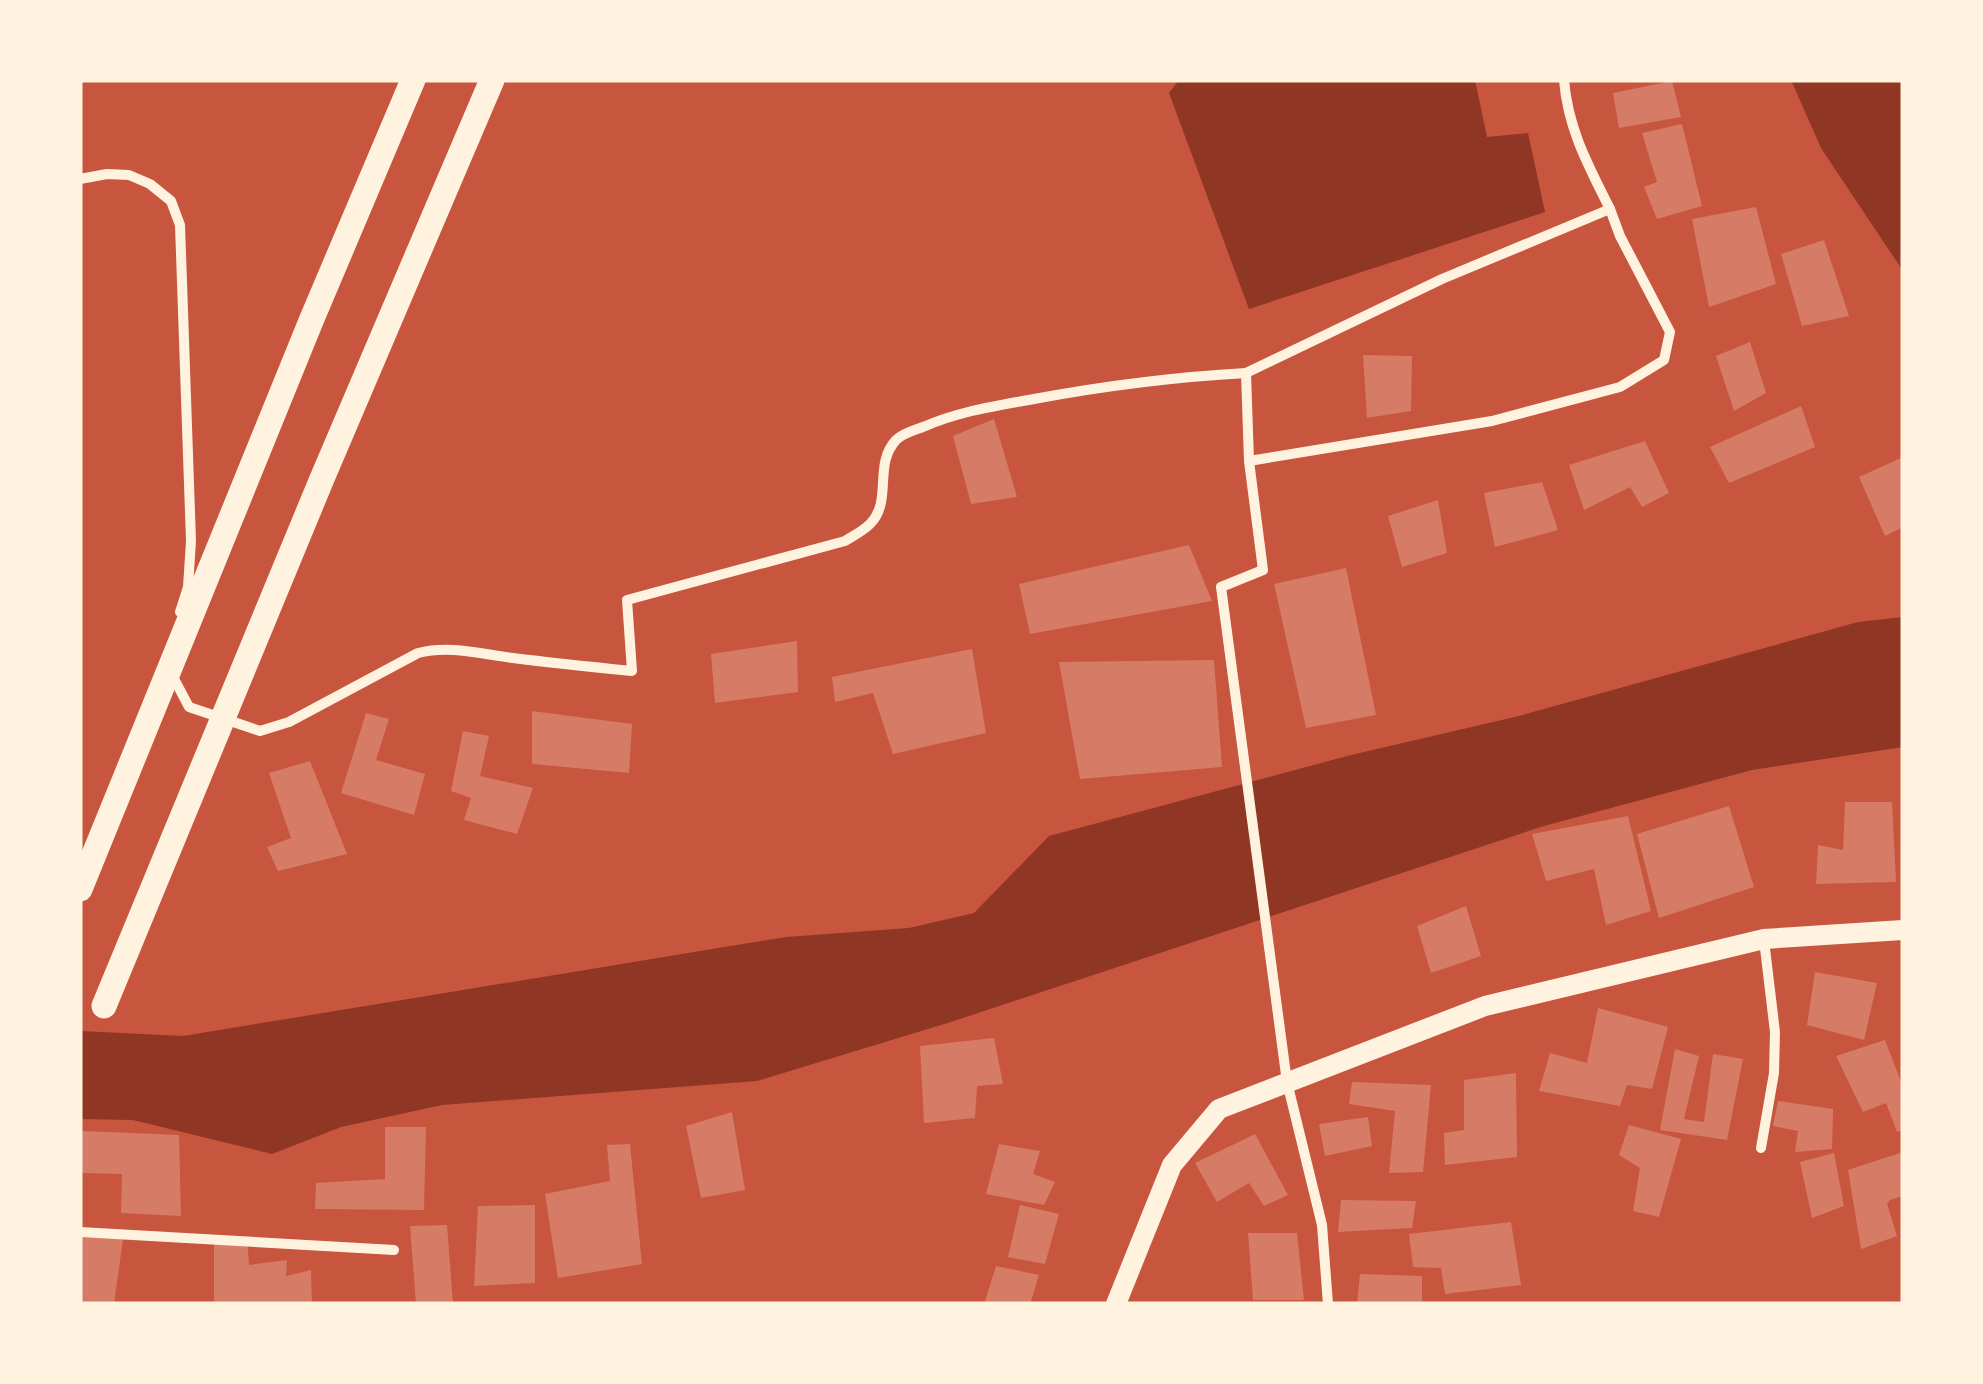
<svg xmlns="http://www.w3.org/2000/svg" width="1983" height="1384" viewBox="0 0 1983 1384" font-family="'Source Sans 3',sans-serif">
<rect width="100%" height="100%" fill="#c8553d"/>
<g fill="#8f3625">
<polygon points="1179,80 1475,80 1487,137 1528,133 1545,212 1249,309 1169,93"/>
<polygon points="1791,80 1903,80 1903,271 1821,148"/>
<polygon points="1903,617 1903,747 1752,770 1544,826 954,1021 757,1081 442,1105 341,1127 272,1154 133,1120 80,1119 80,1031 183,1036 786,937 909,928 974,913 1049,836 1351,755 1519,716 1858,622"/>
</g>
<g fill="#d67c66">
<polygon points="1672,81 1681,117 1619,128 1613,93"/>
<polygon points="1682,124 1702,206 1657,219 1644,187 1657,182 1642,133"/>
<polygon points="1756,207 1776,284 1709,307 1692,219"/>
<polygon points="1824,240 1849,316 1802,326 1781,254"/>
<polygon points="1750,342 1766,393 1734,411 1716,356"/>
<polygon points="1363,355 1412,356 1411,411 1367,418"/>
<polygon points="1801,406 1815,447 1729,483 1710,447"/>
<polygon points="994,419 1017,497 971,504 953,436"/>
<polygon points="1645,441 1669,493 1642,507 1630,487 1584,510 1569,465"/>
<polygon points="1903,457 1903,527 1885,536 1859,477"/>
<polygon points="1542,482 1558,530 1495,547 1484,493"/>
<polygon points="1438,500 1447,553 1402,567 1388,516"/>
<polygon points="1189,545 1212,601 1030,634 1019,584"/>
<polygon points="1346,568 1376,715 1306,728 1274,584"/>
<polygon points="797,641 798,692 715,703 711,654"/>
<polygon points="972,649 986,733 893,754 873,693 835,702 832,677"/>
<polygon points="1214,660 1222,767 1080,779 1059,662"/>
<polygon points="532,711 632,724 629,773 532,764"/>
<polygon points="366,713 389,719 376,760 425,774 414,815 341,793"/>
<polygon points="463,731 489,736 480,776 533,788 517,834 464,820 471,798 451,791"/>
<polygon points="310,761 347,854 278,871 267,847 291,838 269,773"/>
<polygon points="1845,802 1892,802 1896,882 1816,884 1818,845 1843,850"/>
<polygon points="1729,806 1754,887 1659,918 1637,834"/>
<polygon points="1628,816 1651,911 1606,925 1594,869 1546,881 1532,834"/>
<polygon points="1466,906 1481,956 1431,973 1417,926"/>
<polygon points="1815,972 1877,983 1864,1040 1807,1025"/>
<polygon points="1598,1008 1668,1027 1652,1089 1627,1085 1620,1106 1539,1091 1550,1053 1587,1063"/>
<polygon points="994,1038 1003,1084 977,1086 975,1118 924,1123 920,1046"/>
<polygon points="1885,1040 1903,1087 1903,1130 1897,1132 1886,1103 1863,1112 1836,1056"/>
<polygon points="1675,1049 1699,1056 1684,1119 1704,1122 1713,1054 1743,1059 1727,1140 1660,1130"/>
<polygon points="1516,1073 1517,1157 1445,1165 1444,1133 1464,1130 1464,1080"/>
<polygon points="1352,1082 1431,1085 1423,1172 1389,1173 1395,1111 1349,1104"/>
<polygon points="1778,1101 1833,1109 1832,1149 1795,1152 1798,1131 1773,1126"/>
<polygon points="732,1112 745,1190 701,1198 686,1126"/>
<polygon points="1368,1117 1372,1146 1325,1156 1319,1124"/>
<polygon points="1629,1125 1681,1139 1659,1217 1633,1211 1640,1168 1619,1155"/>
<polygon points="385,1127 426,1127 424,1210 315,1209 316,1183 385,1179"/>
<polygon points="82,1131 179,1135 181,1216 121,1213 122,1174 82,1173"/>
<polygon points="1255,1134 1288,1195 1264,1206 1249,1183 1217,1202 1195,1163"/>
<polygon points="630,1144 642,1264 558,1278 545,1194 610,1181 607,1145"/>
<polygon points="999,1144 1040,1151 1033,1174 1055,1182 1044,1205 986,1194"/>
<polygon points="1903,1152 1903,1196 1890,1200 1887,1204 1897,1236 1861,1249 1848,1170"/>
<polygon points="1834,1153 1844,1206 1812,1218 1800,1162"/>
<polygon points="1341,1200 1416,1201 1412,1228 1338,1232"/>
<polygon points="535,1205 535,1283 474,1286 478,1206"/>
<polygon points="1020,1205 1059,1214 1045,1264 1008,1257"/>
<polygon points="1511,1222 1521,1285 1445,1294 1441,1268 1413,1267 1409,1234"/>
<polygon points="447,1225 453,1304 416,1304 410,1226"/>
<polygon points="1248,1233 1297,1233 1304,1300 1253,1300"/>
<polygon points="247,1236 249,1265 287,1260 286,1276 311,1270 312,1304 214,1304 214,1242"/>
<polygon points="80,1237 123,1239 114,1304 80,1304"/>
<polygon points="996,1266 1039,1275 1030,1304 984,1304"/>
<polygon points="1360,1274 1422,1276 1422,1304 1357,1304"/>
</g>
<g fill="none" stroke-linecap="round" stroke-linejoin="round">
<g stroke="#fff3e0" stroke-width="10">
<polyline points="80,179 107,174 129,175 150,184 171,201 180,225 191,541 188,587 180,612"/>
<polyline points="1249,461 1492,421 1620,387 1664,360 1670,332 1620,236 1610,209"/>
<path d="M171,673L189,707L260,731L289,722L418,653C450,645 480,654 513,658C553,663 592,667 632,671L627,600L845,541C853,536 863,531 870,524C893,501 873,465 896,440C903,433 915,430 923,427C960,411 995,406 1034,399C1104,386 1174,377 1246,373"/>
<polyline points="1761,1148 1774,1073 1775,1032 1764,940"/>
<polyline points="80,1232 394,1250"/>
<path d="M1328,1304L1322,1225L1287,1082L1221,587L1263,570L1249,461L1246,373L1442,279L1610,209C1588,165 1568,129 1564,80"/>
</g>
<polyline stroke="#fff3e0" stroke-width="20" points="1116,1304 1172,1165 1219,1109 1485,1006 1764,939 1903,930"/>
<g stroke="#fff3e0" stroke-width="25">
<polyline points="80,889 311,321 413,80"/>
<polyline points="104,1006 321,481 492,80"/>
</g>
</g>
<rect width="1983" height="1384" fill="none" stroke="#fff3e0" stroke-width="165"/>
</svg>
